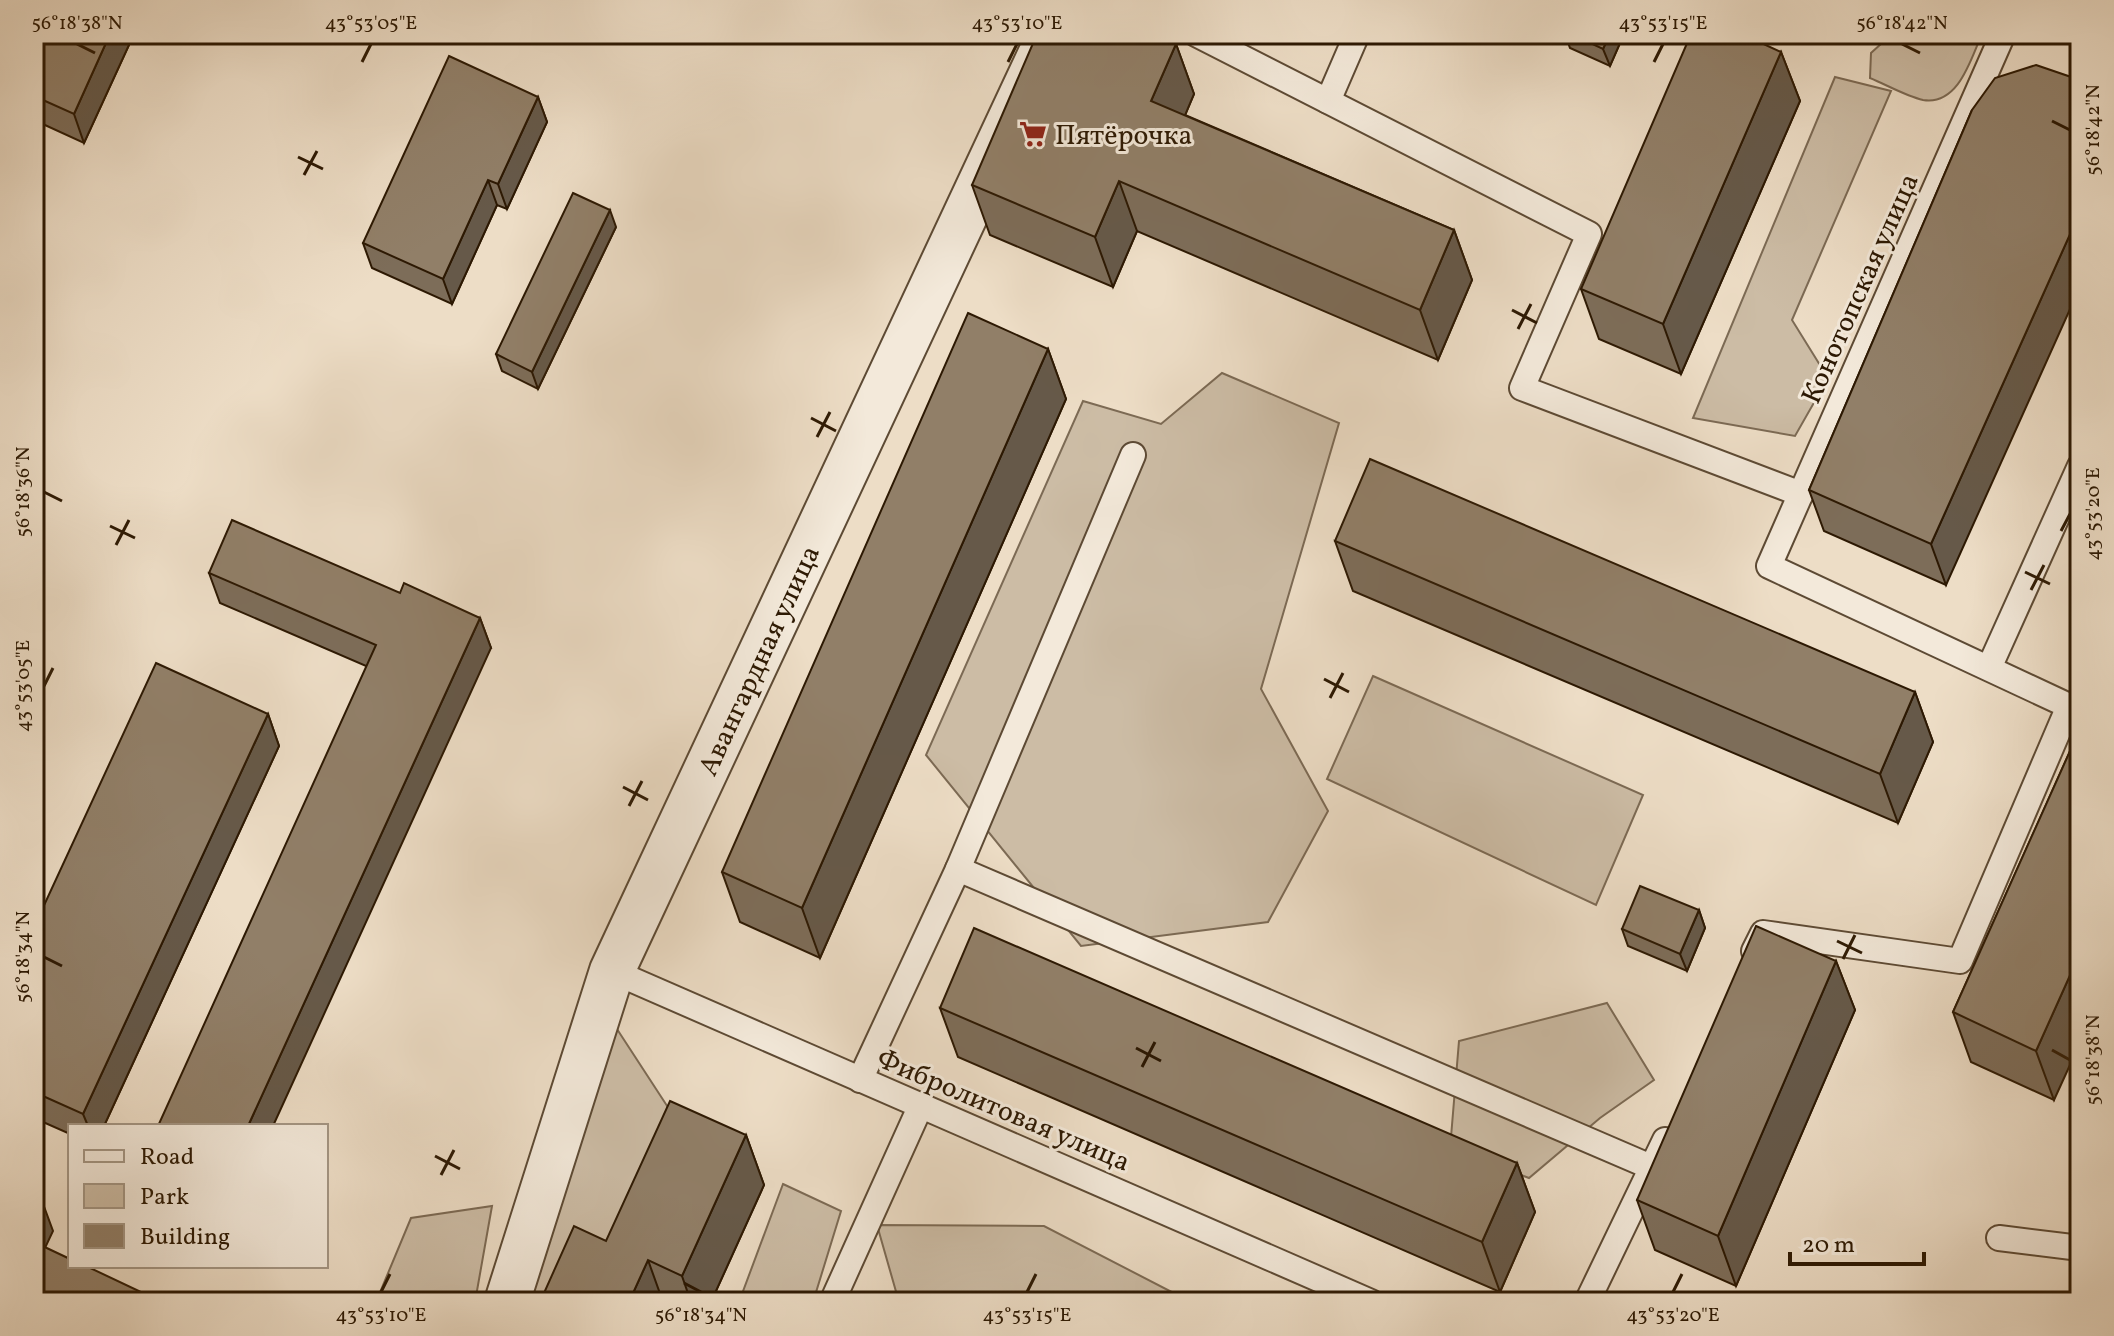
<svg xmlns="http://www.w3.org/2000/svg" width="2114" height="1336" viewBox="0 0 2114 1336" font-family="Vollkorn,serif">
<rect width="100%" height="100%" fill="#edddc6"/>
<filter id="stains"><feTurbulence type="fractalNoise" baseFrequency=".0025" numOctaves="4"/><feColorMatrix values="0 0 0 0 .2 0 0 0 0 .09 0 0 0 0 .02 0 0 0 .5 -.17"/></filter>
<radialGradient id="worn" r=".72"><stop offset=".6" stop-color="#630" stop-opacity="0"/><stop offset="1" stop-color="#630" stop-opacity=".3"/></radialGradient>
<g fill="#ccbca5" stroke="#7c6a54" stroke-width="2">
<path d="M1892,34H1982C1971,58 1959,106 1923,100C1906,96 1887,85 1870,78L1871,53Z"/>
<polygon points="1835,77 1891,91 1792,320 1828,378 1795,436 1693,418"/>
<polygon points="1222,373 1339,423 1261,689 1328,811 1268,922 1081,946 926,755 1083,401 1161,424"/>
<polygon points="1373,676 1643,795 1596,905 1327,779"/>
<polygon points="1607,1003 1654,1080 1600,1118 1529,1178 1450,1149 1459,1041"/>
<polygon points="615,1026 673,1115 575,1302 497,1302"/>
<polygon points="783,1184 841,1211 813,1302 739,1302"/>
<polygon points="492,1206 475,1302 376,1302 411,1218"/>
<polygon points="877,1225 1044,1226 1191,1302 899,1302"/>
</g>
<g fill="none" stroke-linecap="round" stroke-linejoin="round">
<g stroke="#5d4a34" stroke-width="28">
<g id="lane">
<polyline points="1196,34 1589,234 1522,388 1801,494"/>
<polyline points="1328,101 1357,34"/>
<polyline points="1989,668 2080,466"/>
<polyline points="958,869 1133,455"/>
<polyline points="1754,951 1763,933 1960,961 2069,706 1769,566 2003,34"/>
<polyline points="612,971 1371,1302"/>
<polyline points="860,1080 958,869 1651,1167"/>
<polyline points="1999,1238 2080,1248"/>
<polyline points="832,1302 921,1105"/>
<polyline points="1587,1302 1665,1140"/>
</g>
</g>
<g stroke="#5d4a34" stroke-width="48">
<polyline id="street" points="507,1302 612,971 1050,34"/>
</g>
<use href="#lane" stroke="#f3e9da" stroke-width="24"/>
<use href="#street" stroke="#f3e9da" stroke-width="44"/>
</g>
<g fill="#7d6d59" stroke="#2d1903" stroke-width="2">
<polygon points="34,34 134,34 84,143 34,120"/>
<polygon points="1565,34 1624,34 1610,66 1570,48"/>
<polygon points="1176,44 1194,94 1185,115 1454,230 1472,280 1438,360 1137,231 1113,287 990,235 972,185"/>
<polygon points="1781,52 1800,101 1681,374 1599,339 1581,289"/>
<polygon points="538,97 547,122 507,209 497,205 452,304 372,268 363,243"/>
<polygon points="1972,110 1946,585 1824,531 1809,490"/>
<polygon points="616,227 538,389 502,371 496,354"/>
<polygon points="1048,349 1066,399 820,958 740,922 722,872"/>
<polygon points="1335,541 1915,692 1933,742 1898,823 1353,591"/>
<polygon points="209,573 400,593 480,618 491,648 366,666 220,603"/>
<polygon points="268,714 279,746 104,1126 70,1126 70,1134 34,1118 34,927"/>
<polygon points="2075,740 2054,1100 1971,1062 1953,1012"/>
<polygon points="1699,910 1705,928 1687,971 1628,946 1622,929"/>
<polygon points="1836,961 1855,1010 1736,1286 1655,1250 1637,1200"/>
<polygon points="940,1008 1517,1163 1535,1212 1500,1292 958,1057"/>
<polygon points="746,1135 764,1185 711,1302 540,1302 606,1241"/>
</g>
<g fill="#665949" stroke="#2d1903" stroke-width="2">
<polygon points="110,34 134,34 84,143 74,114"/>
<polygon points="1610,34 1624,34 1610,66 1603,49"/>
<polygon points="1176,44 1194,94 1170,151 1151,101"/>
<polygon points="1781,52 1800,101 1681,374 1663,324"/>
<polygon points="538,97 547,122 507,209 498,184"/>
<polygon points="488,180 497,205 452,304 443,279"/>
<polygon points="1119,181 1137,231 1113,287 1095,237"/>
<polygon points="610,210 616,227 538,389 532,372"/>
<polygon points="2080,212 2080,287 1946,585 1931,544"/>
<polygon points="1454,230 1472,280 1438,360 1420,310"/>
<polygon points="1048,349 1066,399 820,958 802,908"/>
<polygon points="480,618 491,648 273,1126 248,1126"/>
<polygon points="1915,692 1933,742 1898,823 1880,774"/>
<polygon points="268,714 279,746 104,1126 88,1126 83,1114"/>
<polygon points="1699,910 1705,928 1687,971 1680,954"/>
<polygon points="2080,953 2080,1043 2054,1100 2036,1051"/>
<polygon points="1836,961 1855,1010 1736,1286 1718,1236"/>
<polygon points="746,1135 764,1185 711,1302 691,1302 682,1276"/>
<polygon points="1517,1163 1535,1212 1500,1292 1482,1242"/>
<polygon points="42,1201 53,1231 36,1267 34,1263 34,1217"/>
<polygon points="648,1260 663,1302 629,1302"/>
</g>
<g fill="#917f68" stroke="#2d1903" stroke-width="2">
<polygon points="34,34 110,34 74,114 34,96"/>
<polygon points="1037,34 1152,34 1176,44 1151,101 1454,230 1420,310 1119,181 1095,237 972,185"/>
<polygon points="1571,34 1610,34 1603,49"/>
<polygon points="1691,34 1742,34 1781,52 1663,324 1581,289"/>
<polygon points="449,56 538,97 498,184 488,180 443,279 363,243"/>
<polygon points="2036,65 2074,78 2072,84 2080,88 2080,212 1931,544 1809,490 1972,110 1995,78"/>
<polygon points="573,193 610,210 532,372 496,354"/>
<polygon points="968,313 1048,349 802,908 722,872"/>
<polygon points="1370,459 1915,692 1880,774 1335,541"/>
<polygon points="232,520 400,593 404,583 480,618 248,1126 158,1126 376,645 209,573"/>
<polygon points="156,663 268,714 83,1114 34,1092 34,927"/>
<polygon points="2075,740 2080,742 2080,953 2036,1051 1953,1012"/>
<polygon points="1640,886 1699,910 1680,954 1622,929"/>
<polygon points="1756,926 1836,961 1718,1236 1637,1200"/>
<polygon points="974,928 1517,1163 1482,1242 940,1008"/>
<polygon points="670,1101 746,1135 682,1276 648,1260 629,1302 540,1302 574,1226 606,1241"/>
<polygon points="34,1197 42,1201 34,1217"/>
<polygon points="34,1242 70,1259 70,1266 86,1266 162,1302 34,1302"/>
</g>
<path fill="none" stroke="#2d1903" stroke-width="3" d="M77,44L95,53M1902,44L1920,53M362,62L371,44M1008,62L1017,44M1654,62L1663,44M2052,121L2070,130M298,157L323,169M304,175L317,151M1512,310L1537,323M1518,329L1531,304M811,418L836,431M817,437L830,412M44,492L62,501M110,526L135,538M2061,531L2070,514M116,545L129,520M2025,572L2050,584M2031,590L2044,565M1324,679L1349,692M44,686L53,668M1330,698L1343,673M623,787L648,800M629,806L642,781M1837,941L1862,953M44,957L62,966M1843,959L1855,935M1136,1048L1161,1061M2052,1050L2070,1060M1142,1067L1155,1042M435,1156L460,1169M441,1175L454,1150M684,1283L701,1292M381,1292L390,1274M1027,1292L1036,1274M1673,1292L1682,1274"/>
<defs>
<g id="supermarket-bare" transform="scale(2.16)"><path d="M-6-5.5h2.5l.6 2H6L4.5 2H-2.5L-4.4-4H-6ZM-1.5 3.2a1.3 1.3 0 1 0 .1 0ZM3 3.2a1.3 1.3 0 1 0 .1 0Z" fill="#8f2418" stroke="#f3e9da" stroke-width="2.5" paint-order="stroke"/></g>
</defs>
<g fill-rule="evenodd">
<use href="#supermarket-bare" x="1033" y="134"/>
</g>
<g text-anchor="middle" stroke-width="6" stroke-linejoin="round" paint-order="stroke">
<g font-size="28" fill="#2d1903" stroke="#f3e9da" text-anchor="start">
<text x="1055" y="144">Пятёрочка</text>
</g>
<g font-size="28" fill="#2d1903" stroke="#f3e9da">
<text transform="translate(1859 288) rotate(-66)" y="10">Конотопская улица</text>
<text transform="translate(758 660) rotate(-65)" y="10">Авангардная улица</text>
<text transform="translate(1004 1109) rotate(23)" y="10">Фибролитовая улица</text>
</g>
</g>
<rect width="2114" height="1336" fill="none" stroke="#edddc6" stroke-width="88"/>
<rect x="68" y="1124" width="260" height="144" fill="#f3e9da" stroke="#a49684" stroke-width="2"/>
<rect x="84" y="1150" width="40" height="12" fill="#f3e9da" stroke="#a49684" stroke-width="2"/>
<text x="140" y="1164" font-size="24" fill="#2d1903">Road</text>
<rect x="84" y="1184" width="40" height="24" fill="#ccbca5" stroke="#a49684" stroke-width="2"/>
<text x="140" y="1204" font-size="24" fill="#2d1903">Park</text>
<rect x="84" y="1224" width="40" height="24" fill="#917f68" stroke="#a49684" stroke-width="2"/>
<text x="140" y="1244" font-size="24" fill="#2d1903">Building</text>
<path d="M1790 1252v12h134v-12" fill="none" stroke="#2d1903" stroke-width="4"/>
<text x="1802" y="1252" font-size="24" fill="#2d1903" stroke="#f3e9da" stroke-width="6" paint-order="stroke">20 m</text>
<rect x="44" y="44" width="2026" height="1248" fill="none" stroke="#2d1903" stroke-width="3"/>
<g font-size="20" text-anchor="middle" fill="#2d1903">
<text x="77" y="29">56°18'38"N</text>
<text x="371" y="29">43°53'05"E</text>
<text x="1017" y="29">43°53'10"E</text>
<text x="1663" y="29">43°53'15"E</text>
<text x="1902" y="29">56°18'42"N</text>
<text transform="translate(2092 130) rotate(-90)" y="7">56°18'42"N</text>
<text transform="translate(22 492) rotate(-90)" y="7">56°18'36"N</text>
<text transform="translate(2092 514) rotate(-90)" y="7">43°53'20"E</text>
<text transform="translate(22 686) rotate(-90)" y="7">43°53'05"E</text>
<text transform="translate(22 957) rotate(-90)" y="7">56°18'34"N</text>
<text transform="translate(2092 1060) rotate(-90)" y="7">56°18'38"N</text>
<text x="381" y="1321">43°53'10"E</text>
<text x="701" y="1321">56°18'34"N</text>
<text x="1027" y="1321">43°53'15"E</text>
<text x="1673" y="1321">43°53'20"E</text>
</g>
<rect width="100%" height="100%" filter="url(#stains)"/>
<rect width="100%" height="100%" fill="url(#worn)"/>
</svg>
